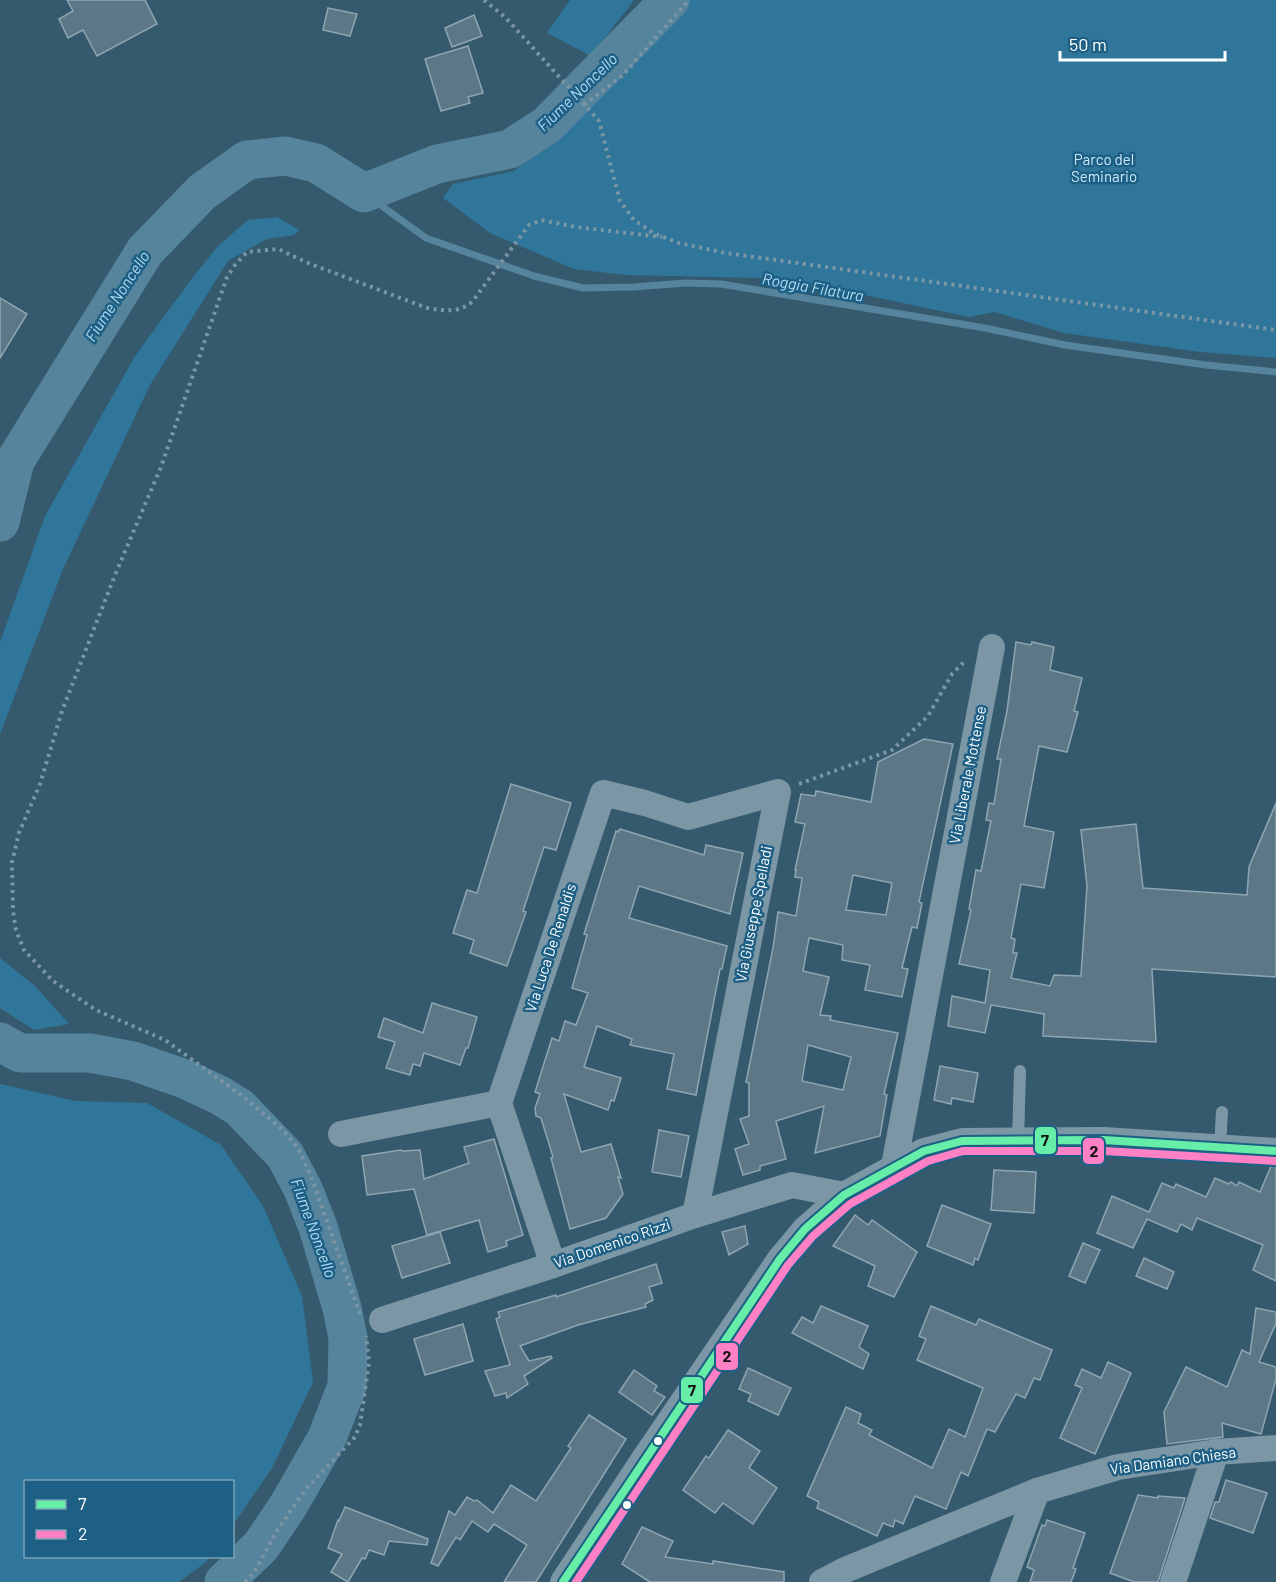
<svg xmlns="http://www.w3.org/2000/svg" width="1276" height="1582" viewBox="0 0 1276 1582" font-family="Barlow,sans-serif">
<rect width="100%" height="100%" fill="#355a6e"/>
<g fill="#2f769a">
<polygon points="570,0 634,0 591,56 547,33"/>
<polygon points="689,0 1276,0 1276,358 1200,352 1064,333 995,312 969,317 846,291 759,278 626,275 574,269 490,233 443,198 453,184 514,171 622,76"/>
<polygon points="277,217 299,230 294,235 267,239 228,261 150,385 63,569 0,734 0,642 45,516 135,356 190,281 218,246 248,220"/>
<polygon points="0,958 35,986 69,1024 34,1030 0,1008"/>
<polygon points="0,1084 76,1101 147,1103 221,1145 263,1206 302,1296 313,1382 272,1468 233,1525 232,1482 26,1482 26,1556 210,1557 206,1562 179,1582 0,1582"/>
</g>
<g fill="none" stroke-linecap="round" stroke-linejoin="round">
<polyline stroke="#56849c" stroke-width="7" points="364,193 426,238 534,276 583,288 633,287 686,283 721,284 985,328 1065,345 1206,365 1276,372"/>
<g stroke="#56849c" stroke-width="39">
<polyline points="0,522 15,461 145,251 202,192 247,160 285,156 316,163 364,193 437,164 510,149 547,125 670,0"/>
<polyline points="0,1042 20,1053 90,1053 133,1061 185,1079 221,1096 240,1108 285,1155 303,1189 318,1227 342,1308 348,1338 347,1386 327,1438 288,1506 261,1546 224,1582"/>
</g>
</g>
<g fill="#5c7887" stroke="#8fa5b2" stroke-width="1.5" fill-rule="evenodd">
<polygon points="67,0 145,0 157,24 97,56 83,30 68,38 59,19 73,11"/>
<polygon points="328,8 357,14 350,36 323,30"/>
<polygon points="474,15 482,36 452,47 445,28"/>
<polygon points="468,46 483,93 468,97 470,103 441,111 425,59"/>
<polygon points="0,298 27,314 0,358"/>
<polygon points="1016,642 1031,645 1032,642 1054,647 1050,670 1082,678 1074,711 1078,712 1067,752 1039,746 1024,826 1054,832 1044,888 1021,884 1011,938 1015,939 1013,953 1017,953 1011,978 1050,986 1054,975 1081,976 1087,886 1081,830 1136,824 1143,888 1247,895 1249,867 1276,803 1276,977 1152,969 1156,1042 1043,1036 1044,1014 991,1005 985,1033 948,1026 952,996 985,1003 990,970 959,964 971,910 969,909 976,870 981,871 991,821 986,820 989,803 994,804 1001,759 997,759 1007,711"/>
<path d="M924,739L953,744L919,902L922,903L917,928L912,927L902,968L908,969L902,997L865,990L870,965L842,960L843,945L809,938L803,971L829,977L820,1015L831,1016L830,1020L898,1033L884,1094L887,1095L880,1136L815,1153L824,1106L776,1121L786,1159L760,1166V1170L743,1175L735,1149L749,1144L740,1119L749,1116V1083L746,1082L773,948L778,912L796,916L802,878L795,877L796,870H795L805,824L795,822L801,794L815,796L816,791L871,802L878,762ZM853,875L892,883L886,915L846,910ZM808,1045L851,1057L843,1090L802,1081Z"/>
<polygon points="511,784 571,803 556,850 544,847 523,911 526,912 507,966 470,953 474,940 453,933 467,890 477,893"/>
<polygon points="620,829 704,855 706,845 743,853 730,914 639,886 629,918 727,946 722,969 720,969 696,1095 667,1089 674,1054 630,1045 632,1039 597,1026 584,1067 621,1078 614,1101 611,1100 608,1110 564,1094 581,1152 611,1144 621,1178 618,1177 623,1194 606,1218 570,1229 551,1158 553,1157 541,1118 536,1116 535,1108 540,1094 535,1092 552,1038 559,1041 565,1021 576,1025 588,993 572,988 587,935 584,934 616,831 618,832"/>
<polygon points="432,1003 477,1017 468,1048 466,1048 460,1065 424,1053 420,1066 413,1064 410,1075 386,1068 395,1042 378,1037 384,1018 423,1033"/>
<polygon points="940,1066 978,1073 973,1102 952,1098 951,1104 934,1100"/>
<polygon points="659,1130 689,1136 681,1177 652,1172"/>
<polygon points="494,1139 523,1235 506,1241 507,1246 488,1252 479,1220 427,1235 414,1189 367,1195 362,1156 401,1150 402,1151 420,1150 424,1179 469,1163 464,1147"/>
<polygon points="1271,1166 1276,1166 1276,1281 1253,1270 1263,1245 1197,1218 1192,1230 1181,1224 1177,1232 1147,1219 1133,1248 1097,1233 1112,1196 1149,1212 1162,1183 1174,1188 1176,1184 1206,1197 1215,1178 1229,1184 1231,1182 1237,1186 1239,1182 1260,1192"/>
<polygon points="994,1170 1036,1172 1034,1213 991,1210"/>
<polygon points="942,1205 991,1224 978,1260 975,1258 973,1265 927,1246"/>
<polygon points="855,1215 868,1225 872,1220 917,1252 894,1297 868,1286 875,1266 833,1246"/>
<polygon points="745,1226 748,1244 729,1255 722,1232"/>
<polygon points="440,1232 450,1263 402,1278 392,1246"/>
<polygon points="1083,1243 1100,1250 1085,1283 1069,1276"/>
<polygon points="1144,1258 1174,1272 1167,1289 1136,1276"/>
<polygon points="656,1264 662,1283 649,1287 653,1300 645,1304 646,1307 578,1325 520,1346 529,1361 551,1356 552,1358 524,1376 528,1384 507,1398 506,1393 495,1396 485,1371 510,1365 496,1319 500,1317 498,1312 556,1295 556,1297"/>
<polygon points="821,1306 868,1326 859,1347 869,1354 863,1369 792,1333 802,1317 813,1323"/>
<polygon points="931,1306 976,1325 979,1319 1052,1350 1040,1380 1034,1378 1025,1398 1016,1394 995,1432 987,1429 968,1476 961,1472 946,1509 915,1496 903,1524 895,1520 893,1527 883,1523 877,1536 817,1508 819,1502 807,1496 846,1407 861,1414 858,1423 872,1430 869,1435 932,1468 949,1429 965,1437 983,1388 917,1360 926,1339 919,1336"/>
<polygon points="1256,1308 1276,1312 1276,1323 1259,1362 1276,1367 1276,1379 1261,1434 1222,1423 1223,1437 1167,1444 1164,1412 1186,1367 1227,1387 1242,1350 1250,1354"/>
<polygon points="463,1324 473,1361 425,1375 414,1339"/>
<polygon points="1108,1362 1131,1373 1095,1454 1060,1438 1082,1388 1075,1385 1082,1369 1101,1378"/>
<polygon points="748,1368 791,1388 778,1415 748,1401 751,1394 739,1389"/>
<polygon points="634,1370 657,1386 654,1391 665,1397 652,1415 619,1392"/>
<polygon points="589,1415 626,1439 536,1582 504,1582 527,1545 494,1524 488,1532 472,1521 460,1540 456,1537 438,1566 431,1563 449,1511 455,1515 467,1497 474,1501 477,1500 493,1513 511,1485 536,1501 571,1448 568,1446"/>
<polygon points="728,1430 760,1451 749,1468 777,1488 753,1524 723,1503 715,1513 683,1490 706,1456 709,1458"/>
<polygon points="1226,1480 1267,1493 1253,1533 1210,1518 1215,1502 1219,1502"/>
<polygon points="1138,1495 1158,1498 1158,1496 1185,1498 1158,1582 1134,1582 1110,1573"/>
<polygon points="345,1507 428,1539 427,1545 389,1541 384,1555 369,1550 365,1559 362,1558 348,1582 331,1572 342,1554 328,1548 338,1520 339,1521"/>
<polygon points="1047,1520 1085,1533 1073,1568 1076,1569 1071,1582 1030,1582 1034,1570 1027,1567 1042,1525 1045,1526"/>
<polygon points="642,1527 673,1541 665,1557 713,1564 713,1561 784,1572 784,1582 650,1582 622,1564"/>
</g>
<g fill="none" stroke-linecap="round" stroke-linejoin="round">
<g stroke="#7b96a4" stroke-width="4" stroke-dasharray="3 4.5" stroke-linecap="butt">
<polyline points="484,0 506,18 599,121 620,201 634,220 653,233 679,243 726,253 1276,330"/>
<polyline points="584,105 622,76 689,0"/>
<polyline points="799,784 892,750 928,716 952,674 965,661"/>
<path d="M360,1314L312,1179L298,1148L282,1129L241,1095L165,1040L96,1010L53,981L24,950L16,930L13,911L12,862L19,833L40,784L62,711L115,575L161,467L227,277L235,265L247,252L278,249L308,263L427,308C445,311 458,313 472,302L529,225L541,220L576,227L662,237"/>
<polyline points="245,1582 254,1573 276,1532 306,1489 355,1437 360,1425 369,1362 366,1336"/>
</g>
<g stroke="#7b96a4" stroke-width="12">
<polyline points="1018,1141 1020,1071"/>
<polyline points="1220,1147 1222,1112"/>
</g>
<g stroke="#7b96a4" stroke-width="26">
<polyline points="341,1134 499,1103"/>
<polyline points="894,1166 992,647"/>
<polyline points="553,1265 499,1103 603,793 645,803 688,817 778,792 695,1215"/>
<polyline points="382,1320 553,1265 695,1215 792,1185 844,1195"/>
<polyline points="563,1582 644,1459 780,1259 805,1229 844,1195 924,1151 962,1141 1104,1140 1276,1151"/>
<polyline points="822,1582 845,1570 1037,1491 1118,1467 1216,1452 1276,1448"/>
<polyline points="1003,1582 1037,1491"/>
<polyline points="1173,1582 1216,1452"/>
</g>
<g stroke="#1e6085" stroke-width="12">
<polyline id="bus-1" points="563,1582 780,1259 805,1229 844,1195 924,1151 962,1141 1104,1140 1276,1151"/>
</g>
<g stroke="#1e6085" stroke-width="12">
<polyline id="bus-2" points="576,1582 788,1265 813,1236 850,1204 928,1161 963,1151 1104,1151 1275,1161"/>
</g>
<use href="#bus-1" stroke="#66eda8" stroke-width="8"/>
<use href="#bus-2" stroke="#ff80c5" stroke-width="8"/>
</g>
<g fill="#fff" stroke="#1e6085" stroke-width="2">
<circle cx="658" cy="1441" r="5"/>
<circle cx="627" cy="1505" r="5"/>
</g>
<g text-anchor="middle" stroke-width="5" stroke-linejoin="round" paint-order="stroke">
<g font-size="15" fill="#cae8f8" stroke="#1e6085">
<text x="1104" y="165">Parco del<tspan x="1104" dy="17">Seminario</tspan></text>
</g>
<g font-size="15" fill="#fff" stroke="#1e6085">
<text transform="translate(968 775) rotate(-79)" y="5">Via Liberale Mottense</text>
<text transform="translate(754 914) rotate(-79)" y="5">Via Giuseppe Spelladi</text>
<text transform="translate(551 948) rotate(-72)" y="5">Via Luca De Renaldis</text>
<text transform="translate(612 1244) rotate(-19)" y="5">Via Domenico Rizzi</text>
<text transform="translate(1173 1461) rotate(-8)" y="5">Via Damiano Chiesa</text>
</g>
<g font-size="16" font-style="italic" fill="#b1dcf2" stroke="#1e6085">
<text transform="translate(577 92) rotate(-44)" y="6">Fiume Noncello</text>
<text transform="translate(813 287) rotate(10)" y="6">Roggia Filatura</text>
<text transform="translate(117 296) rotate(-57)" y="6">Fiume Noncello</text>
<text transform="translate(314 1228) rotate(70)" y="6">Fiume Noncello</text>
</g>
</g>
<g stroke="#1e6085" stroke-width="2">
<rect x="1034" y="1126" width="23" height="29" rx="6" fill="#66eda8"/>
<rect x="1082" y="1137" width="23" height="28" rx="6" fill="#ff80c5"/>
<rect x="715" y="1342" width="24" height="29" rx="6" fill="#ff80c5"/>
<rect x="680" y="1376" width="24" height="28" rx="6" fill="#66eda8"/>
</g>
<g font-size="16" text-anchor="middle" font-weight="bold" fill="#111">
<text x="1045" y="1146">7</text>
<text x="1094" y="1157">2</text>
<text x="727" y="1362">2</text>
<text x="692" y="1396">7</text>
</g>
<rect x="24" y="1480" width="210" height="78" fill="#1e6085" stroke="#78a0b6" stroke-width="1.5"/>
<rect x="36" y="1500" width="30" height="9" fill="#66eda8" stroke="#78a0b6" stroke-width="1.5"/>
<text x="78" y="1510" font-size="18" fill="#ffffff">7</text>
<rect x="36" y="1530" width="30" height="9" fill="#ff80c5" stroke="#78a0b6" stroke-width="1.5"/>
<text x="78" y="1540" font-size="18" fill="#ffffff">2</text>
<path d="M1060 51v9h165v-9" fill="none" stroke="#ffffff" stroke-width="3"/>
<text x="1069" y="51" font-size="18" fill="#ffffff" stroke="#1e6085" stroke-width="4.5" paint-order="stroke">50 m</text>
</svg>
